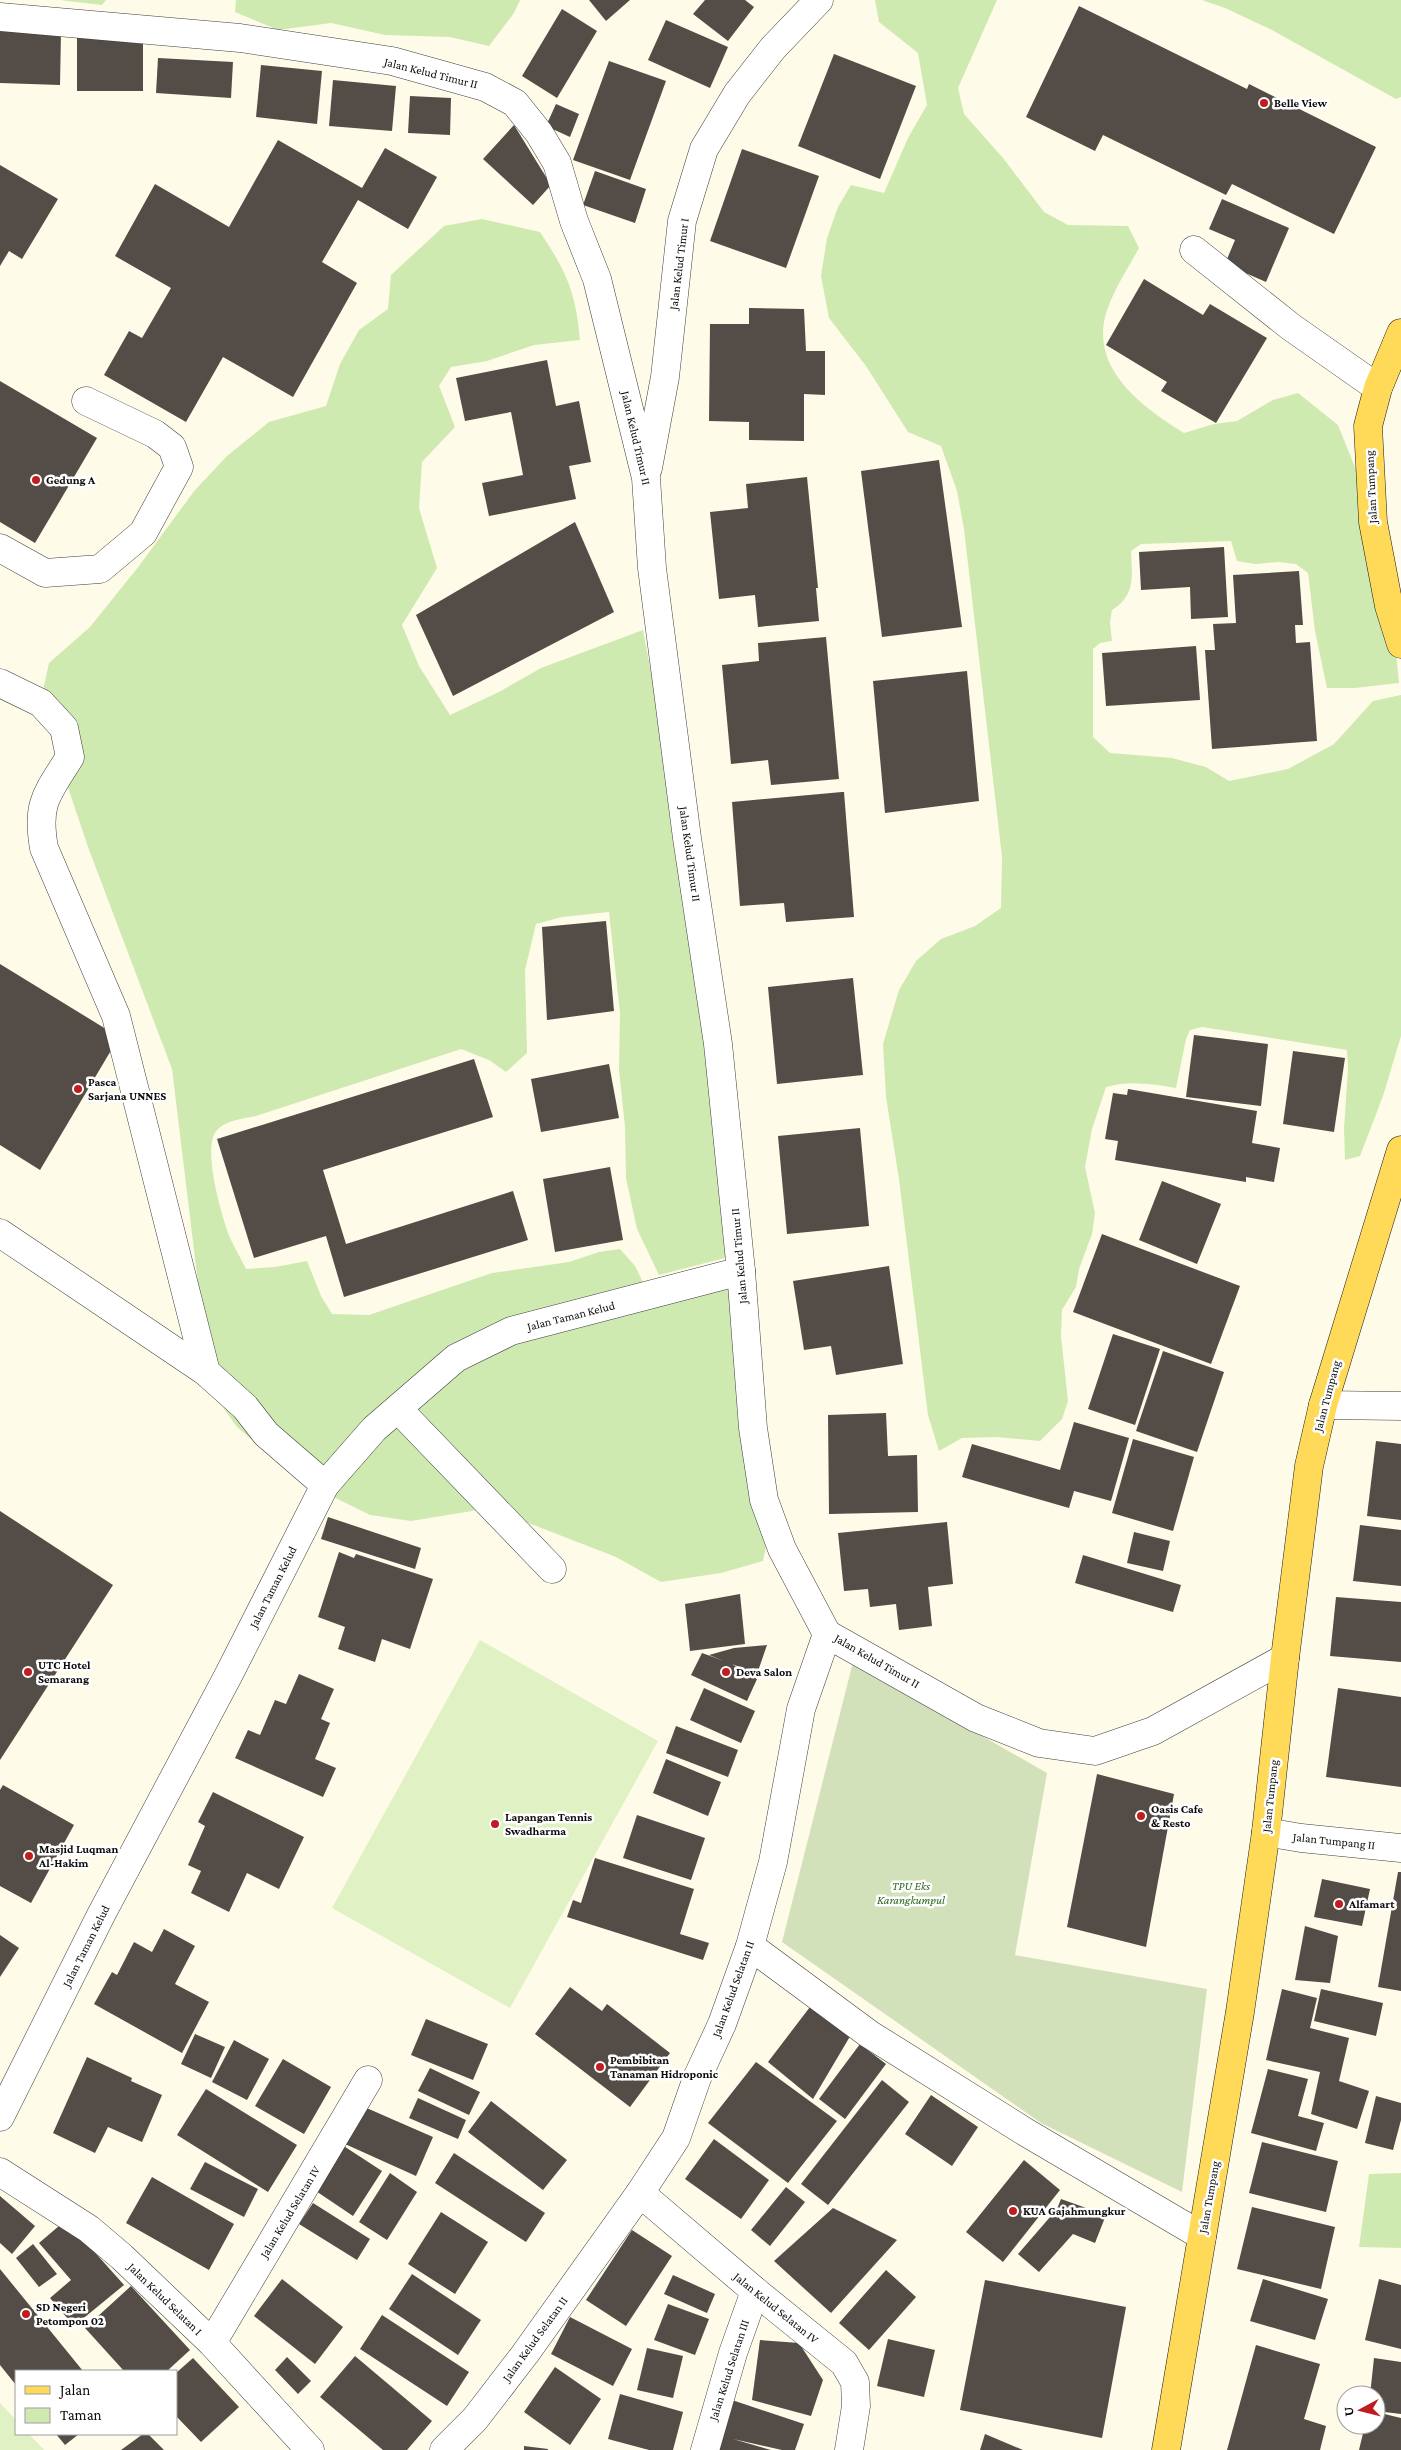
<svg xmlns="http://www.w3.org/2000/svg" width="1401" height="2450" viewBox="0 0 1401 2450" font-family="'Crimson Pro',serif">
<rect width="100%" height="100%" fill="#fffbe9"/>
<g fill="#ceeab1">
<polygon points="60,0 106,0 102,5"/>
<polygon points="236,0 520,0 514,13 489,46 450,37 385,35 331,23 278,30 235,12"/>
<path d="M875,0H997L958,88L964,114L1003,158L1044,212L1068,225L1128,226L1139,248C1127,270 1111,294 1105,317C1092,371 1144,408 1184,433L1214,424L1237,421L1273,400L1298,393L1338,425L1364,490L1396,653L1399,683L1355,688H1327L1315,631L1308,573L1296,564L1279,562L1255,564L1237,561L1231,541L1141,544L1131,551C1132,576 1136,595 1112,610L1110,622L1112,641L1100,643L1093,649V737L1110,753L1172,758L1206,767L1229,781L1288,769L1334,744L1373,701L1401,695V1036L1383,1096L1360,1156L1345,1160L1344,1128L1348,1069L1347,1050L1202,1027L1190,1030L1186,1039L1176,1088C1153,1084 1130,1080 1106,1087L1092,1129L1085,1167L1095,1213L1092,1234L1079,1269L1076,1287L1062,1310L1061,1336L1068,1401L1062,1419L1040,1441L996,1437L962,1438L939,1451L928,1415L899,1179L886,1097L883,1044L899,990L916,961L941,939L975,926L1001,908L1002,857L964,529L957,491L941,446L908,432L866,366L829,318L821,276L827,238L838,207L851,185L884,193L908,138L927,105L918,53L879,22Z"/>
<polygon points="1202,0 1401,0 1401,97 1396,99 1272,30 1225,8"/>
<path d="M482,219L540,232C566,271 576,292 580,340L534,345L487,361L451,367L439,386L455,427L422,462L419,508L437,568L402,625L419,666L450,715L499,692L541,668L643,630L684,848L744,1253L659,1275L637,1229L626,1178L625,1127L619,1070L620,1013L609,912L562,917L536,924L525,970L527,1053L506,1072L489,1060L461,1049L256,1116C243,1119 223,1120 215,1133C203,1152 222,1217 230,1238C235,1248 241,1259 246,1269L275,1267L307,1261L321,1296L332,1314L369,1315L492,1273L569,1262L599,1252L620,1249L635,1266L644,1284L745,1288L776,1499L763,1561L721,1573L661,1582L616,1557L490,1508L411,1521L370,1515L297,1479L237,1427L217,1399L200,1299L172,1069L88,847L40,704L49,663L90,627L139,566L195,490L227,456L269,422L326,406L340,364L359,330L388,309L391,275L444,226Z"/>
<polygon points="1401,2173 1401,2248 1359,2247 1369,2174"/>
</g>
<polygon fill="#d3e1ba" points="853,1662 1047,1773 1015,1955 1207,1989 1182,2192 1041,2123 782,1942"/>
<g fill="#e0f1c3">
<polygon points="480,1640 658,1741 510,2008 332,1908"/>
<polygon points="0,2403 16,2420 16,2434 29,2434 44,2450 0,2450"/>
</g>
<g fill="#544c47">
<polygon points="589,0 630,0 606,21"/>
<polygon points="705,0 745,0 754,7 728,41 693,14"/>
<polygon points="1079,6 1247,89 1249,84 1376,147 1334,234 1232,184 1226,195 1103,135 1095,151 1026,117"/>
<polygon points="562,9 597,31 557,98 522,76"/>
<polygon points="666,20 728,47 710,88 648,60"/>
<polygon points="0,31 61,32 60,85 0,83"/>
<rect x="77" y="37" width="66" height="54"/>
<polygon points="834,54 916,86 880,179 798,146"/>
<polygon points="158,58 233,62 231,98 156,93"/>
<polygon points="609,61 666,81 630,180 573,160"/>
<polygon points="261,65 322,71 317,124 256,117"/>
<polygon points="333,80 396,86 392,131 329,126"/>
<polygon points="410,96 451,98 450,135 408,133"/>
<polygon points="556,104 579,114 570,137 546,126"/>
<polygon points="514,125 551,185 533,205 483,159"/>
<polygon points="278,140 362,188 385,148 437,177 408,229 358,200 322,262 357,283 293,397 223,357 186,422 104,375 129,331 142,338 171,288 115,256 155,184 229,227"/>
<polygon points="742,149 819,176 786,268 710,241"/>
<polygon points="0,165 58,199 22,259 9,251 0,266"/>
<polygon points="595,171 646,189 635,223 583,205"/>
<polygon points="1222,199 1289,228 1266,282 1225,264 1235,240 1209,229"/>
<polygon points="1144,279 1203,315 1210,304 1267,338 1216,423 1161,391 1167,382 1106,345"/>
<polygon points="749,308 804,309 806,351 825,351 825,395 804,394 804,441 749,440 749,422 709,421 710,324 749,324"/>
<polygon points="547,360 556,406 579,401 591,462 569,466 576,499 489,516 482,483 523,475 511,412 465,421 456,378"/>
<polygon points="0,381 97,438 35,543 0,522"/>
<polygon points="939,460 962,627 882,637 861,471"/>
<polygon points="807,477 818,588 816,588 819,621 758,627 755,595 719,599 710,512 748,508 746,484"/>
<polygon points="575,522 614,612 453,696 416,615"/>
<polygon points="1224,547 1228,617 1191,619 1190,587 1141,590 1139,552"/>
<polygon points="1299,571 1303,625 1295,625 1296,643 1310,642 1317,741 1212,749 1205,650 1215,650 1213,624 1236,623 1233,575"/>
<polygon points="826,637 839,779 771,785 768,760 731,764 722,665 759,661 758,643"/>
<polygon points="1196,646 1200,700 1106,706 1102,653"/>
<polygon points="967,671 979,801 885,813 873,681"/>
<polygon points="842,792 844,792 854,917 786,922 784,903 740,906 732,802"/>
<polygon points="606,921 614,1011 547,1020 542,927"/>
<polygon points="0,964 119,1037 40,1170 0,1145"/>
<polygon points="853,978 863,1075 777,1084 768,987"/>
<polygon points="1194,1035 1268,1044 1261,1106 1186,1097"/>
<polygon points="1293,1051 1345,1058 1334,1132 1283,1124"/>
<polygon points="474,1059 493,1117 323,1170 346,1244 513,1191 528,1240 344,1297 326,1236 254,1258 217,1139"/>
<polygon points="609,1064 619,1118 541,1132 531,1079"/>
<polygon points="1128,1089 1257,1111 1252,1143 1280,1148 1274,1182 1246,1177 1246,1182 1115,1160 1118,1141 1105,1139 1113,1093 1127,1095"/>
<polygon points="860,1128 869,1226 787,1234 778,1136"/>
<polygon points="610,1167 623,1240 555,1252 543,1179"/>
<polygon points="1162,1181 1221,1204 1197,1264 1139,1240"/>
<polygon points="1102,1234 1240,1286 1211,1364 1073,1312"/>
<polygon points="889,1266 903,1364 836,1375 831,1346 804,1350 793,1281"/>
<polygon points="1113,1334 1160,1349 1135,1425 1088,1409"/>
<polygon points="1163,1351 1224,1372 1197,1452 1136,1431"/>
<polygon points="886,1413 888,1456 917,1455 918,1512 829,1514 828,1415"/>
<polygon points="1074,1422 1129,1438 1111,1501 1074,1491 1069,1508 962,1477 972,1444 1060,1470"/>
<polygon points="1133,1439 1194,1457 1173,1531 1112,1513"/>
<polygon points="1376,1441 1401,1444 1401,1520 1367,1516"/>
<polygon points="0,1511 113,1585 0,1760"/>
<polygon points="328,1517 421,1548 415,1569 321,1539"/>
<polygon points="947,1522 953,1584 928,1587 932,1626 899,1630 896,1604 870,1607 868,1589 844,1591 838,1533"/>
<polygon points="1360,1525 1401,1530 1401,1586 1353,1581"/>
<polygon points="1134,1532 1170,1541 1163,1571 1127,1563"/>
<polygon points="339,1552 354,1558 356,1554 433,1579 410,1649 382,1639 375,1662 338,1649 345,1627 318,1617"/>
<polygon points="1083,1555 1181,1585 1173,1612 1075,1583"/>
<polygon points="740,1594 745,1644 690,1651 685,1604"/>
<polygon points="1336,1597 1401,1602 1401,1662 1330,1656"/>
<polygon points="767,1645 757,1674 732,1664 757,1679 747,1701 691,1675 702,1653 724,1661 709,1655 734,1648"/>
<polygon points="299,1674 334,1689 321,1719 330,1723 315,1759 336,1768 323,1797 235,1758 248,1730 260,1735 275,1700 286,1704"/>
<polygon points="704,1688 755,1711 741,1743 690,1720"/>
<polygon points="1338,1688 1401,1697 1401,1787 1326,1777"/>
<polygon points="676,1726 738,1750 728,1777 666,1753"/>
<polygon points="666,1759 721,1782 708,1816 653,1793"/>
<polygon points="1097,1774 1174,1794 1146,1947 1067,1927"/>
<polygon points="3,1785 74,1825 31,1903 0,1886 0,1790"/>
<polygon points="213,1792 304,1837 279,1889 247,1873 229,1912 191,1893 201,1871 188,1865 205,1826 198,1822"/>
<polygon points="637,1815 705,1838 691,1880 623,1858"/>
<polygon points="595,1858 694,1889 680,1934 709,1943 703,1960 567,1917 573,1900 581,1903"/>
<polygon points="1398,1872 1401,1872 1401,1991 1378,1987"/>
<polygon points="1322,1879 1370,1889 1362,1926 1314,1917"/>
<polygon points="1305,1926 1338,1936 1330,1983 1295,1980"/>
<polygon points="164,1929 195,1946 175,1984 209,2002 182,2053 94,2004 112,1972 117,1975 134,1942 152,1952"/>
<polygon points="0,1935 19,1948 0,1977"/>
<polygon points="570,1987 602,2011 607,2004 670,2053 630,2107 535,2034"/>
<polygon points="1282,1989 1317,1998 1310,2028 1349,2038 1339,2081 1369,2091 1357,2129 1311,2114 1320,2072 1266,2060"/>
<polygon points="1321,1989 1383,2003 1376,2036 1314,2021"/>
<polygon points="813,2003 852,2033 813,2099 768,2062"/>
<polygon points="426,2019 488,2044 473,2080 411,2055"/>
<polygon points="195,2034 225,2047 211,2078 181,2064"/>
<polygon points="234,2040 269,2059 247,2100 212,2082"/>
<polygon points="860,2044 886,2064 845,2119 819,2099"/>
<polygon points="87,2057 132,2078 131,2081 162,2095 142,2142 108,2127 95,2153 53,2133"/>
<polygon points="283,2059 331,2087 304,2134 255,2106"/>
<polygon points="756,2062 837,2121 788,2183 708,2123"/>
<polygon points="430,2068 480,2092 469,2115 418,2091"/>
<polygon points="1268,2069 1308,2079 1298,2116 1324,2123 1316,2151 1251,2133"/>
<polygon points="882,2080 909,2102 828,2205 801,2184"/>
<polygon points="206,2089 297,2145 268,2192 177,2135"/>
<polygon points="931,2095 978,2127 952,2166 905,2134"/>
<polygon points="1376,2096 1401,2103 1401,2120 1393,2150 1365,2143"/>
<polygon points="418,2098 466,2120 458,2139 409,2118"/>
<polygon points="491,2101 567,2160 543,2190 468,2132"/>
<polygon points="362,2106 433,2137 416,2176 345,2144"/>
<polygon points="714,2139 769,2180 741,2219 685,2179"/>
<polygon points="336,2141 382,2171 353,2216 307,2185"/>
<polygon points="1262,2142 1338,2161 1326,2212 1249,2193"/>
<polygon points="454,2153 545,2213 526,2242 435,2183"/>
<polygon points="1024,2160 1060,2190 1003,2262 966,2232"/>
<polygon points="205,2162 258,2189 244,2217 190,2189"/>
<polygon points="390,2173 417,2192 387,2240 359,2222"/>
<polygon points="152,2177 234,2224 209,2270 126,2223"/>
<polygon points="786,2187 805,2202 770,2246 751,2230"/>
<polygon points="0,2196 35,2226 12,2254 0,2243"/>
<polygon points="1061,2199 1106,2215 1095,2243 1073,2234 1039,2272 1018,2254 1057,2209"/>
<polygon points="313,2203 370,2239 357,2260 299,2224"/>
<polygon points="1252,2207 1335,2227 1321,2289 1237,2269"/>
<polygon points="833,2208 897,2240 831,2313 774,2261"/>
<polygon points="441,2212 488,2242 455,2294 408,2264"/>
<polygon points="66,2220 124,2285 74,2326 50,2298 71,2280 39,2243"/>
<polygon points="632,2230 672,2256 626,2326 586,2300"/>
<polygon points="33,2244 57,2274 39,2287 16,2258"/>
<polygon points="0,2269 83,2371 16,2371 16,2385 0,2365"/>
<polygon points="886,2270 916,2297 869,2350 839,2323"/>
<polygon points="412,2274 481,2320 458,2355 389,2309"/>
<polygon points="673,2275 715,2294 707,2313 664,2294"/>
<polygon points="282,2279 343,2327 315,2364 254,2316"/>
<polygon points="1263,2279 1328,2299 1315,2340 1250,2321"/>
<polygon points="1379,2279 1401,2285 1401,2349 1365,2340"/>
<polygon points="985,2280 1126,2307 1102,2438 960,2410"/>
<polygon points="131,2286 190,2350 167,2371 124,2371 85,2328"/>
<polygon points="668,2304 709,2319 695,2355 654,2340"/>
<polygon points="382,2315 469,2372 447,2406 360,2349"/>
<polygon points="570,2317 632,2349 613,2386 551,2354"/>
<polygon points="888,2339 935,2350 924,2397 877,2386"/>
<polygon points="760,2340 799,2343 823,2380 811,2416 752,2400"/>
<polygon points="1256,2345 1320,2364 1304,2419 1326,2426 1320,2450 1227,2450"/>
<polygon points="647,2348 683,2356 673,2398 637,2390"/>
<polygon points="355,2356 432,2421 407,2450 383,2450 320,2397"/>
<polygon points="287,2357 311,2381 298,2394 275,2370"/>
<polygon points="193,2358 239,2407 201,2442 176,2416 176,2373"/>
<polygon points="1374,2358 1401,2362 1401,2414 1376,2411 1376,2395 1370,2395"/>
<polygon points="555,2367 601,2399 570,2445 524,2412"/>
<polygon points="620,2394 683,2412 673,2450 649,2450 608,2439"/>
<polygon points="732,2400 804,2424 795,2450 782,2450 733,2439 771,2450 712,2450"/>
<polygon points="1376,2412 1401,2418 1401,2450 1359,2450 1365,2425 1376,2425"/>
<polygon points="56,2434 79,2434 65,2445"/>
<polygon points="143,2434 148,2434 164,2450 121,2450"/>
<polygon points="985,2434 1023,2450 980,2450"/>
<polygon points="524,2446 548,2449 548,2450 524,2450"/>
</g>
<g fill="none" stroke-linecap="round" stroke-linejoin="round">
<g stroke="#3e3e3e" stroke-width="29">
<g id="minor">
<polyline points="0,17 240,38 392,61 485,87 515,103 539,133 557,163 574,221 597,279 646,478 652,568 687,838 718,1044 741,1271 753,1428 764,1500 782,1549 827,1634 976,1718 1039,1743 1095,1751 1153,1731 1285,1658"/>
<polyline points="1194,250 1291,327 1378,388"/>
<polyline points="648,468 665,377 682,221 704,149 737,94 773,48 819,0"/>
<polyline points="0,548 45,573 100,569 143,533 179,467 172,447 155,434 86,401"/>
<path d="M0,683L41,703L64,728L70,757C47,794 36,803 44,848L116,1016L206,1372L245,1407L266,1434L325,1485"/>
<polyline points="0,1233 206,1372"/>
<polyline points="1323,1405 1401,1406"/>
<polyline points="398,1409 552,1569"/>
<polyline points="1266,1832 1301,1838 1401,1848"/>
<polyline points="750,1946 869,2034 1027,2133 1202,2236"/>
<polyline points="0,2117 101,1915 228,1676 325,1485 374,1429 456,1358 511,1331 741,1271"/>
<polyline points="0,2172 89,2229 122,2257 212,2343 310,2450"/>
<polyline points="640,2193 755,2291 844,2363 855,2382 856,2406 849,2450"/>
<polyline points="212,2343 368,2080"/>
<polyline points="444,2450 475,2419 525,2354 640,2193 676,2138 697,2078 722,2024 750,1946 773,1862 801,1709 827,1634"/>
<polyline points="705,2450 733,2353 755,2291"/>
</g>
</g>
<g stroke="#1c1c1c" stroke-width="29">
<g id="major">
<polyline points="1401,333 1378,388 1368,426 1373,522 1389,606 1401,644"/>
<polyline points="1166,2450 1240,2012 1266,1832 1285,1658 1309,1466 1323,1405 1401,1150"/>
</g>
</g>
<use href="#minor" stroke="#fff" stroke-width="28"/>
<use href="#major" stroke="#ffda59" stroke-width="28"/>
</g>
<g fill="#c01d21" stroke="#fff" stroke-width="2">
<circle cx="1264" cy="103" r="5"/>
<circle cx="36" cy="480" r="5"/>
<circle cx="78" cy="1089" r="5"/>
<circle cx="28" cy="1672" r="5"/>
<circle cx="726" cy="1672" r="5"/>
<circle cx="1141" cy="1816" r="5"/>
<circle cx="495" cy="1824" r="5"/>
<circle cx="29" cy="1856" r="5"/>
<circle cx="1339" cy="1904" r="5"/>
<circle cx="600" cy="2067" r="5"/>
<circle cx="1013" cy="2211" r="5"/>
<circle cx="26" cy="2314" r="5"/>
</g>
<g text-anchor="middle" stroke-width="5" stroke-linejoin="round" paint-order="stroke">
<g font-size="12" fill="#0b0b0b" stroke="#fff">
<text transform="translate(431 73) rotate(14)" y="4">Jalan Kelud Timur II</text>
<text transform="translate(679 264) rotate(-83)" y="4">Jalan Kelud Timur I</text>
<text transform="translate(636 438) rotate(77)" y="4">Jalan Kelud Timur II</text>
<text transform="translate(1371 487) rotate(-93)" y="4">Jalan Tumpang</text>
<text transform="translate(690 854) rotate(82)" y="4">Jalan Kelud Timur II</text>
<text transform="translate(739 1256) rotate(-95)" y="4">Jalan Kelud Timur II</text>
<text transform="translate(571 1316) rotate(-14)" y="4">Jalan Taman Kelud</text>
<text transform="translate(1327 1396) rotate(-75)" y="4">Jalan Tumpang</text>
<text transform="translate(273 1587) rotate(-63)" y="4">Jalan Taman Kelud</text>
<text transform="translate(877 1661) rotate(30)" y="4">Jalan Kelud Timur II</text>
<text transform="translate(1270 1796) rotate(-84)" y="4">Jalan Tumpang</text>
<text transform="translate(1334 1841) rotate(6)" y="4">Jalan Tumpang II</text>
<text transform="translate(86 1946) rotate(-63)" y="4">Jalan Taman Kelud</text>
<text transform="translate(733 1989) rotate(-70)" y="4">Jalan Kelud Selatan II</text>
<text transform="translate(1209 2197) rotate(-80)" y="4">Jalan Tumpang</text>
<text transform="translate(290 2212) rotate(-59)" y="4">Jalan Kelud Selatan IV</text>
<text transform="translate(165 2299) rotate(44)" y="4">Jalan Kelud Selatan I</text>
<text transform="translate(776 2308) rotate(39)" y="4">Jalan Kelud Selatan IV</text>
<text transform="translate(535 2339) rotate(-54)" y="4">Jalan Kelud Selatan II</text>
<text transform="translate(729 2370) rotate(-72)" y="4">Jalan Kelud Selatan III</text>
</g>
<g font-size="12" font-weight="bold" fill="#0b0b0b" stroke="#fff" text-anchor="start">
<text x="1274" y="107">Belle View</text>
<text x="46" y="484">Gedung A</text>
<text x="88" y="1086">Pasca<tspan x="88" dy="14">Sarjana UNNES</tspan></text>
<text x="38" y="1669">UTC Hotel<tspan x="38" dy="14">Semarang</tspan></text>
<text x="736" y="1676">Deva Salon</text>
<text x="1151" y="1813">Oasis Cafe<tspan x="1151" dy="14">&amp; Resto</tspan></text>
<text x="505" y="1821">Lapangan Tennis<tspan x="505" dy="14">Swadharma</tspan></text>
<text x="39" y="1853">Masjid Luqman<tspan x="39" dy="14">Al-Hakim</tspan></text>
<text x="1349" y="1908">Alfamart</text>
<text x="610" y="2064">Pembibitan<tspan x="610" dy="14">Tanaman Hidroponic</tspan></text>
<text x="1023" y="2215">KUA Gajahmungkur</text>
<text x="36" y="2311">SD Negeri<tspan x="36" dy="14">Petompon 02</tspan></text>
</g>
<g font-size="12" font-style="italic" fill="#276419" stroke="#fff">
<text x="911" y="1890">TPU Eks<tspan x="911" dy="14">Karangkumpul</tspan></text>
</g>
</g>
<rect x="15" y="2370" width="162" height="65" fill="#ffffff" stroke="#9d9d9d"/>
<rect x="25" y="2386" width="25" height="8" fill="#ffda59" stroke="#9d9d9d"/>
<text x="60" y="2395" font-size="15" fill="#0b0b0b">Jalan</text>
<rect x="25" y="2408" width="25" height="15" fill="#ceeab1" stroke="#9d9d9d"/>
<text x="60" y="2420" font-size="15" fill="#0b0b0b">Taman</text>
<g transform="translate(1361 2410) rotate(263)"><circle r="24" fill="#ffffff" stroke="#9d9d9d"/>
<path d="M0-4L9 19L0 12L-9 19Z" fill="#c01d21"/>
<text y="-8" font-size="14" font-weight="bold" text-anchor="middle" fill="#0b0b0b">U</text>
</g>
</svg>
